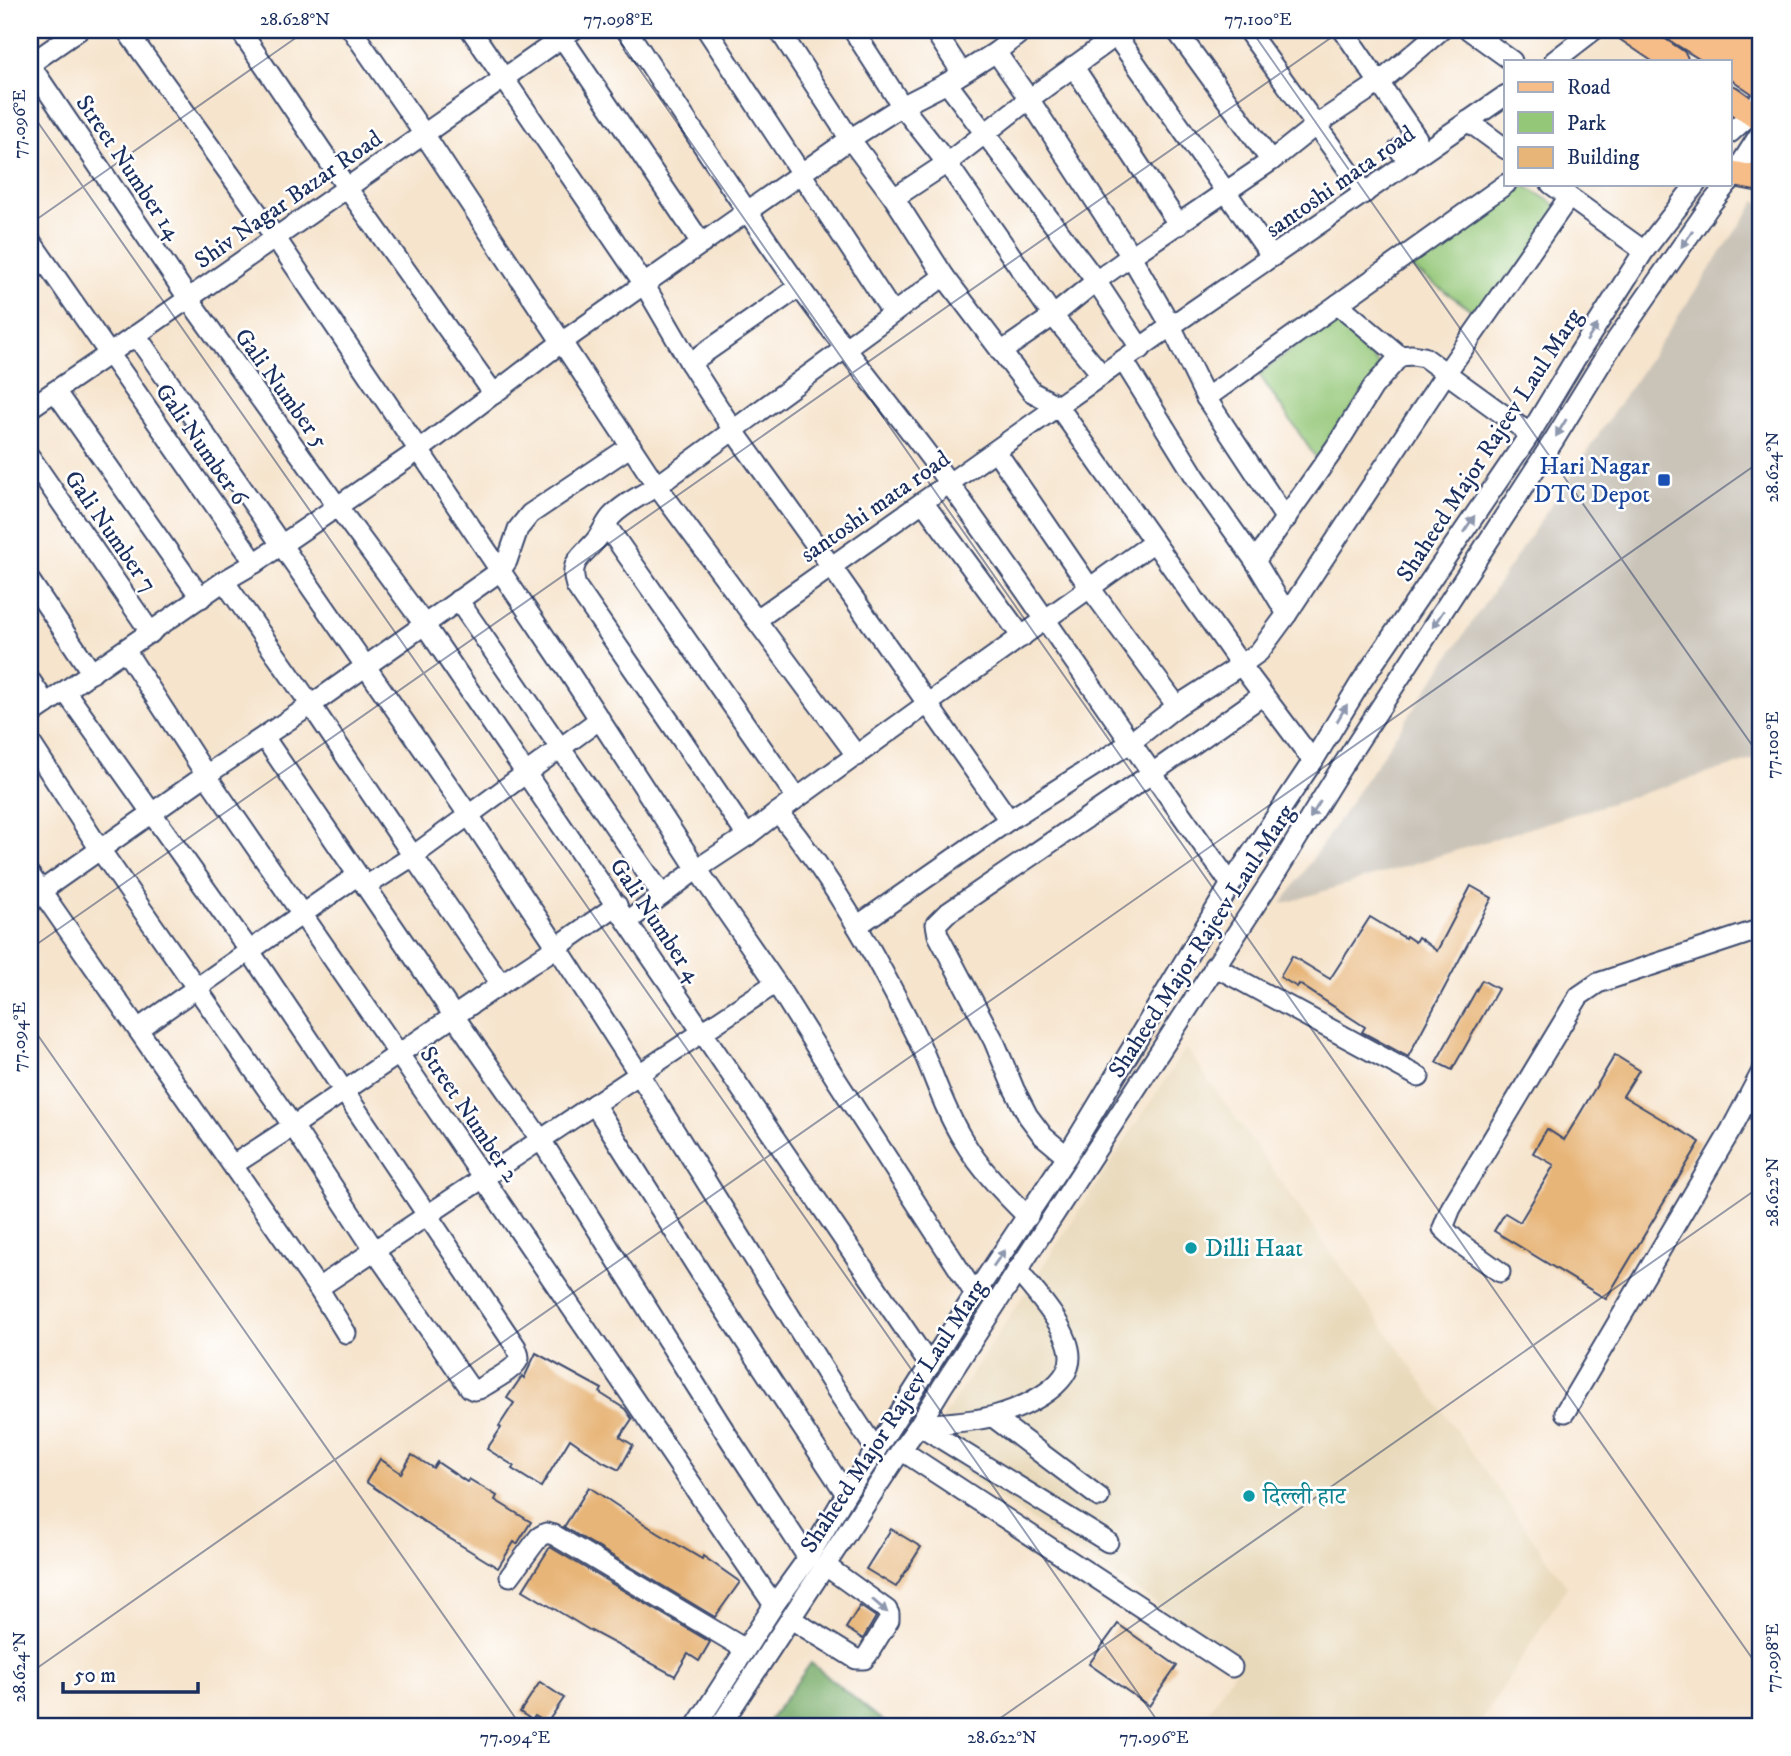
<svg xmlns="http://www.w3.org/2000/svg" width="1791" height="1756" viewBox="0 0 1791 1756" font-family="'IM FELL DW Pica','Noto Serif Devanagari',serif">
<rect width="100%" height="100%" fill="#fff"/>
<filter id="ink" filterUnits="userSpaceOnUse"><feTurbulence type="fractalNoise" baseFrequency=".0143" numOctaves="2"/><feDisplacementMap in="SourceGraphic" scale="14" xChannelSelector="R" yChannelSelector="G"/><feConvolveMatrix kernelMatrix="1 2 1 2 8 2 1 2 1" color-interpolation-filters="sRGB"/></filter>
<filter id="wash" filterUnits="userSpaceOnUse"><feTurbulence type="fractalNoise" baseFrequency=".00686" numOctaves="4" result="noise"/><feDisplacementMap in="SourceGraphic" scale="28" xChannelSelector="R" yChannelSelector="G"/><feGaussianBlur stdDeviation="1.57" result="paint"/><feColorMatrix in="noise" values="0 0 0 0 0 0 0 0 0 0 0 0 0 0 0 0 0 1.4 0 .05"/><feComposite in="paint" operator="in"/></filter>
<g filter="url(#wash)">
<rect width="100%" height="100%" fill="#f6e4cc"/>
<polygon fill="#e8d9ba" points="1186,1048 1567,1587 1478,1726 1199,1726 1241,1661 924,1447"/>
<polygon fill="#c9c3b8" points="1756,201 1761,204 1761,757 1282,904"/>
<g fill="#94c778" stroke="#587b6b" stroke-width="2">
<polygon points="1522,184 1566,211 1486,320 1404,263"/>
<polygon points="1332,319 1381,367 1320,464 1259,374"/>
</g>
<polygon fill="#77ac68" stroke="#496e63" stroke-width="2" points="811,1663 889,1726 765,1726"/>
<g id="blocks">
<g fill="#e7b578">
<polygon points="1471,886 1492,898 1408,1057 1362,1032 1365,1027 1299,984 1297,987 1280,977 1292,956 1330,979 1370,917 1405,938 1406,936 1415,942 1418,937 1437,951"/>
<polygon points="1482,980 1498,989 1452,1070 1436,1062"/>
<polygon points="1615,1055 1639,1070 1623,1096 1700,1142 1606,1299 1494,1231 1505,1213 1520,1222 1554,1165 1533,1153 1547,1129 1564,1140"/>
<polygon points="536,1353 602,1389 600,1393 625,1409 632,1419 620,1437 633,1445 619,1470 603,1462 570,1439 541,1487 512,1469 514,1466 487,1449 501,1428 499,1426 514,1403 507,1398 522,1376 524,1378"/>
<polygon points="412,1455 433,1468 437,1462 467,1482 469,1479 497,1496 495,1500 531,1522 517,1544 514,1542 498,1568 436,1530 366,1482 380,1459 401,1473"/>
<polygon points="589,1487 658,1533 702,1559 703,1556 740,1582 715,1617 564,1527"/>
<polygon points="891,1529 921,1547 896,1587 866,1569"/>
<polygon points="550,1547 710,1642 699,1661 688,1654 675,1676 591,1631 523,1590"/>
<polygon points="860,1606 876,1617 863,1639 846,1628"/>
<polygon points="1118,1624 1177,1666 1149,1706 1089,1664"/>
<polygon points="540,1682 564,1698 547,1723 535,1716 532,1720 520,1712"/>
</g>
</g>
</g>
<g filter="url(#ink)">
<use href="#blocks" fill-opacity="0" stroke="#3c4a6e" stroke-width="2"/>
<g fill="none" stroke-linecap="round" stroke-linejoin="round">
<g stroke="#3c4a6e" stroke-width="23">
<g id="minor">
<polyline points="126,30 275,237 566,668 697,869 776,983 836,1079 975,1294"/>
<polyline points="240,30 347,188 494,394"/>
<polyline points="352,30 424,134 657,486 756,620 1171,326 1506,95"/>
<polyline points="471,30 644,284 690,363 733,430 831,566 1009,820"/>
<polyline points="557,30 702,244"/>
<path d="M627,30C684,116 740,204 801,289C849,356 903,419 951,486C1046,618 1136,753 1231,884"/>
<polyline points="707,30 892,312"/>
<polyline points="853,30 902,106 947,163 1053,316 1102,375"/>
<polyline points="934,30 962,73"/>
<polyline points="1112,30 1272,257"/>
<polyline points="1176,30 1271,161"/>
<polyline points="1247,30 1365,193"/>
<polyline points="1343,30 1417,138 1399,149 1409,163"/>
<polyline points="1469,30 1512,61"/>
<polyline points="996,52 1029,99 1131,256 1171,326 1206,398 1286,519"/>
<polyline points="1554,61 1594,30"/>
<polyline points="30,64 79,30"/>
<polyline points="30,65 188,298 337,506 424,624 930,1366"/>
<polyline points="1073,66 1179,225"/>
<polyline points="947,83 1096,281 1141,349"/>
<polyline points="1468,121 1506,149"/>
<polyline points="1730,133 1752,113 1761,98"/>
<polyline points="1730,181 1761,132"/>
<polyline points="1551,184 1644,251"/>
<polyline points="894,198 947,163 1029,99 1124,30"/>
<polyline points="30,240 255,563"/>
<polyline points="944,276 1032,392 1058,406 1241,665 1313,761"/>
<polyline points="1338,304 1506,184"/>
<polyline points="136,335 468,814 557,947 617,905"/>
<polyline points="1001,352 1053,316 1096,281 1131,256 1271,161 1316,125 1379,83 1441,30"/>
<polyline points="1123,360 1196,478 1255,561 1287,614"/>
<polyline points="690,363 799,287"/>
<polyline points="55,391 201,598"/>
<polyline points="1206,398 1338,304 1400,356"/>
<polyline points="30,408 109,354 573,30"/>
<polyline points="996,451 1090,588 1177,706"/>
<polyline points="30,457 151,633"/>
<polyline points="923,502 1022,637"/>
<polyline points="606,525 797,798"/>
<polyline points="1255,561 1335,448 1373,387 1400,356 1412,355 1424,357 1530,434"/>
<polyline points="30,581 92,673"/>
<polyline points="458,600 662,895"/>
<polyline points="756,620 857,756"/>
<polyline points="125,650 206,775 398,1053 774,1605"/>
<polyline points="30,680 46,704"/>
<path d="M65,691L249,950L516,1347C517,1351 519,1353 519,1358C517,1369 488,1383 479,1389L474,1390L470,1388L375,1251L293,1126L233,1165"/>
<polyline points="30,715 224,581 255,563 418,451 562,342 850,139 902,106 947,83 996,52 1024,30"/>
<polyline points="600,719 413,856 311,705 500,571 507,561 518,529 530,514 631,446"/>
<polyline points="264,737 454,1016 541,1140 731,1441 808,1558"/>
<polyline points="30,742 101,851 293,1126 501,984"/>
<path d="M778,812C834,880 878,959 917,1038C933,1071 943,1108 963,1140C980,1169 1004,1193 1028,1217"/>
<path d="M747,836L670,722L576,586C568,561 582,557 596,540C602,533 605,524 611,517C623,504 642,495 657,486L944,276L894,198L850,139L779,30"/>
<polyline points="30,875 318,1288 346,1333"/>
<polyline points="366,886 413,856 501,984 557,947 639,1074 835,1388 876,1450"/>
<polyline points="41,891 206,775 311,705 224,581"/>
<polyline points="628,921 697,869 747,836 778,812 927,704 1154,542"/>
<polyline points="857,926 1009,820 1130,743 1177,706 1241,665 1259,652 1287,614 1446,373 1569,197"/>
<polyline points="1214,966 1419,1077"/>
<polyline points="138,1029 358,875"/>
<polyline points="594,1104 707,1283 846,1494"/>
<polyline points="1067,1156 1043,1136 1028,1116 1014,1089 994,1041 938,935 936,924 946,914 1151,774 1263,695"/>
<path d="M1017,1270C1034,1291 1070,1329 1070,1357C1070,1388 1020,1409 994,1416C973,1422 942,1423 919,1425L1108,1542"/>
<polyline points="1500,1272 1458,1242 1443,1228 1451,1208 1579,996 1598,983 1761,929"/>
<polyline points="318,1288 776,983"/>
<polyline points="1565,1412 1731,1130 1761,1073"/>
<polyline points="993,1417 1099,1497"/>
<polyline points="901,1450 1232,1667"/>
<polyline points="510,1576 539,1537 546,1533 554,1535 745,1649"/>
<polyline points="791,1619 856,1659 864,1659 868,1654 889,1620 889,1614 887,1610 826,1566"/>
<polyline points="696,1726 774,1605 808,1558 846,1494 876,1450 975,1294 1067,1156 1231,884 1313,761 1361,682 1530,434 1574,361 1644,251 1696,184"/>
<polyline points="720,1726 901,1450 919,1425 942,1387 1274,876 1341,768 1554,440 1608,352 1711,204 1727,184"/>
</g>
</g>
<g stroke="#3c4a6e" stroke-width="28">
<g id="major">
<polyline points="1629,30 1675,61"/>
<polyline points="1677,30 1727,61"/>
<polyline points="1706,47 1761,52"/>
<polyline points="1730,63 1761,84"/>
<polyline points="1730,98 1761,120"/>
<polyline points="1735,174 1761,179"/>
</g>
</g>
<use href="#minor" stroke="#fff" stroke-width="19"/>
<use href="#major" stroke="#f7bd88" stroke-width="24"/>
</g>
<defs><path id="oneway-solid" d="M-6-.8H1V-3.2L6.5 0L1 3.2V.8H-6Z" transform="scale(1.75)"/></defs>
<g fill="#8d97ae">
<use href="#oneway-solid" transform="translate(1687 239) rotate(125)"/>
<use href="#oneway-solid" transform="translate(1592 333) rotate(-57)"/>
<use href="#oneway-solid" transform="translate(1561 428) rotate(121)"/>
<use href="#oneway-solid" transform="translate(1469 524) rotate(-56)"/>
<use href="#oneway-solid" transform="translate(1438 619) rotate(123)"/>
<use href="#oneway-solid" transform="translate(1342 713) rotate(-59)"/>
<use href="#oneway-solid" transform="translate(1315 810) rotate(122)"/>
<use href="#oneway-solid" transform="translate(999 1258) rotate(-55)"/>
<use href="#oneway-solid" transform="translate(880 1606) rotate(41)"/>
</g>
</g>
<path fill="none" stroke="#1b2f5e" stroke-width="2" stroke-opacity="0.45" d="M612,30L1761,1671M1251,30L1761,758M30,111L1161,1726M30,224L307,30M30,949L1342,30M30,1024L521,1726M30,1673L1761,461M989,1726L1761,1186"/>
<rect fill="#1a4fb4" stroke="#fff" stroke-width="2.5" x="1657" y="473" width="14" height="14" rx="3.5"/>
<g fill="#0f9aa8" stroke="#fff" stroke-width="2.5">
<circle cx="1191" cy="1248" r="7"/>
<circle cx="1249" cy="1496" r="7"/>
</g>
<g text-anchor="middle" stroke-width="5" stroke-linejoin="round" paint-order="stroke">
<g font-size="24" fill="#1b2f5e" stroke="#fff">
<text transform="translate(129 167) rotate(56)" y="8">Street Number 14</text>
<text transform="translate(1340 181) rotate(-35)" y="8">santoshi mata road</text>
<text transform="translate(288 199) rotate(-35)" y="8">Shiv Nagar Bazar Road</text>
<text transform="translate(282 388) rotate(54)" y="8">Gali Number 5</text>
<text transform="translate(202 444) rotate(55)" y="8">Gali Number 6</text>
<text transform="translate(1489 445) rotate(-57)" y="8">Shaheed Major Rajeev Laul Marg</text>
<text transform="translate(875 506) rotate(-35)" y="8">santoshi mata road</text>
<text transform="translate(111 531) rotate(55)" y="8">Gali Number 7</text>
<text transform="translate(656 920) rotate(56)" y="8">Gali Number 4</text>
<text transform="translate(1201 941) rotate(-57)" y="8">Shaheed Major Rajeev Laul Marg</text>
<text transform="translate(470 1114) rotate(56)" y="8">Street Number 2</text>
<text transform="translate(893 1416) rotate(-57)" y="8">Shaheed Major Rajeev Laul Marg</text>
</g>
<g font-size="24" fill="#164399" stroke="#fff" text-anchor="end">
<text x="1650" y="474">Hari Nagar<tspan x="1650" dy="28">DTC Depot</tspan></text>
</g>
<g font-size="24" fill="#0d838f" stroke="#fff" text-anchor="start">
<text x="1205" y="1256">Dilli Haat</text>
<text x="1263" y="1504">दिल्ली हाट</text>
</g>
</g>
<rect width="1791" height="1756" fill="none" stroke="#fff" stroke-width="77"/>
<rect x="1504" y="60" width="228" height="126" fill="#ffffff" stroke="#a4acbf" stroke-width="2"/>
<rect x="1518" y="82" width="35" height="10" fill="#f7bd88" stroke="#a4acbf" stroke-width="2"/>
<text x="1567" y="94" font-size="21" fill="#1b2f5e">Road</text>
<rect x="1518" y="112" width="35" height="21" fill="#94c778" stroke="#a4acbf" stroke-width="2"/>
<text x="1567" y="130" font-size="21" fill="#1b2f5e">Park</text>
<rect x="1518" y="147" width="35" height="21" fill="#e7b578" stroke="#a4acbf" stroke-width="2"/>
<text x="1567" y="164" font-size="21" fill="#1b2f5e">Building</text>
<path d="M63 1682v10h135v-10" fill="none" stroke="#1b2f5e" stroke-width="3.5"/>
<text x="74" y="1682" font-size="21" fill="#1b2f5e" stroke="#ffffff" stroke-width="5" paint-order="stroke">50 m</text>
<rect x="38" y="38" width="1714" height="1680" fill="none" stroke="#1b2f5e" stroke-width="2.5"/>
<g font-size="18" text-anchor="middle" fill="#1b2f5e">
<text x="295" y="25">28.628°N</text>
<text x="618" y="25">77.098°E</text>
<text x="1258" y="25">77.100°E</text>
<text transform="translate(19 124) rotate(-90)" y="6">77.096°E</text>
<text transform="translate(1772 467) rotate(-90)" y="6">28.624°N</text>
<text transform="translate(1772 745) rotate(-90)" y="6">77.100°E</text>
<text transform="translate(19 1037) rotate(-90)" y="6">77.094°E</text>
<text transform="translate(1772 1192) rotate(-90)" y="6">28.622°N</text>
<text transform="translate(1772 1658) rotate(-90)" y="6">77.098°E</text>
<text transform="translate(19 1667) rotate(-90)" y="6">28.624°N</text>
<text x="515" y="1743">77.094°E</text>
<text x="1002" y="1743">28.622°N</text>
<text x="1154" y="1743">77.096°E</text>
</g>
</svg>
